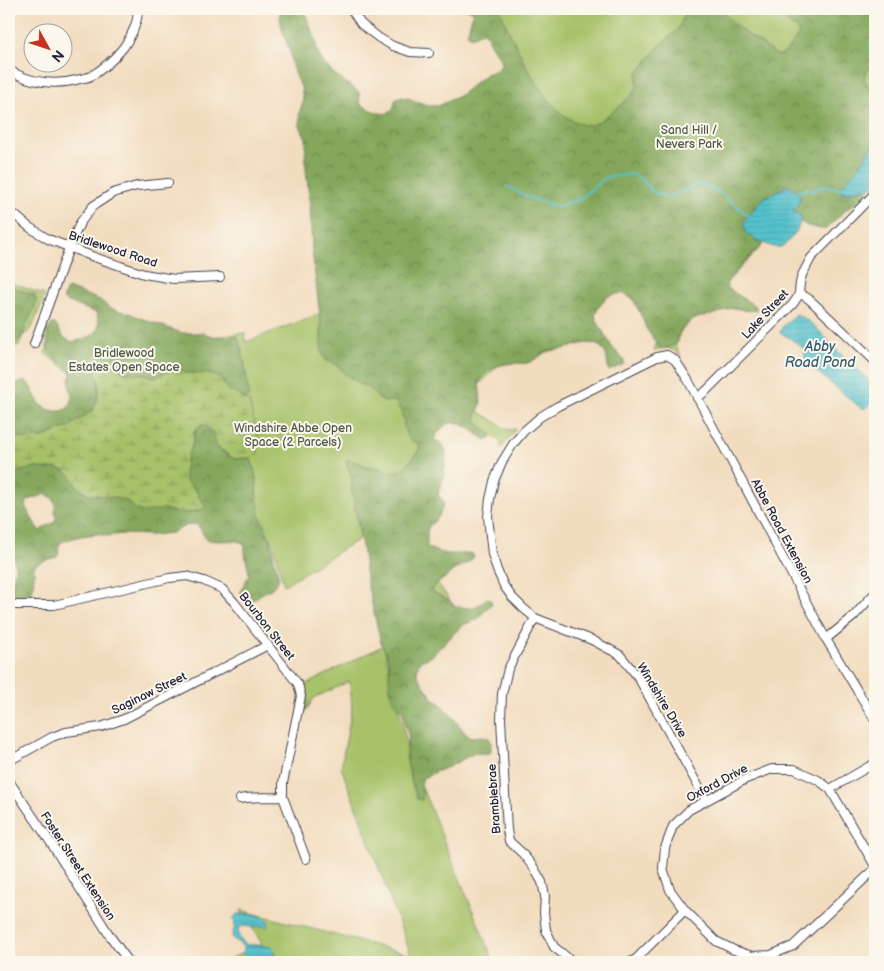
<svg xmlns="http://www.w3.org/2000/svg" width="884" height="971" viewBox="0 0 884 971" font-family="'Balsamiq Sans',sans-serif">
<defs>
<pattern id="forest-crowns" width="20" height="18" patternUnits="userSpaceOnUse" patternTransform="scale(1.25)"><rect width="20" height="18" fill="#84a75c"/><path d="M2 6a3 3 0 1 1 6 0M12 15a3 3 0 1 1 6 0" fill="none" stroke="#6c884d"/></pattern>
<pattern id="wetland-marsh" width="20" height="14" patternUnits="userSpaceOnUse" patternTransform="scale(1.25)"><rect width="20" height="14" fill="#a6c168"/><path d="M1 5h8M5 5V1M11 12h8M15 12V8" fill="none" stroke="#879c57"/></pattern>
<pattern id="water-rules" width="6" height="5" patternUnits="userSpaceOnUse" patternTransform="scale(1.25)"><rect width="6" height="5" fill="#55c2cc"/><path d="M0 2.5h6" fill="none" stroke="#4aa6b0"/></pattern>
</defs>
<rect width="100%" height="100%" fill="#fbf7ec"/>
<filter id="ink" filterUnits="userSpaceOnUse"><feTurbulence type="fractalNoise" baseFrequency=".02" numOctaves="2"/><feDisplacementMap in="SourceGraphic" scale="10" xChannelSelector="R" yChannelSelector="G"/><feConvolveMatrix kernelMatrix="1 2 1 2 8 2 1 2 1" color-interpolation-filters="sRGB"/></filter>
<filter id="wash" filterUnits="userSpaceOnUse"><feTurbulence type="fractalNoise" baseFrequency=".0096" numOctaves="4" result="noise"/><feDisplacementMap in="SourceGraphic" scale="20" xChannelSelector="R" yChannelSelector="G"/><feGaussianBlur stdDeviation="1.12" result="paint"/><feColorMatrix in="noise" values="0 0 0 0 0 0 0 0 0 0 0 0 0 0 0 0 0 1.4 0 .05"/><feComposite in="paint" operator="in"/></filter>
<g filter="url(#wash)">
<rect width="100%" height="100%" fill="#f2dcbe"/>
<g fill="#a6c168" stroke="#647252">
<path d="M474,9H875V183L835,220L794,211L673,340L681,356C673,348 664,346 654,351L656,345V340L608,254L463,401L508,430L516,429L501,449V444L500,441L454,412L359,539L284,585L271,538L172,513L56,467L9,475V395L68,417L80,380L45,353C51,341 43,339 46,330L93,355L131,332L210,337L245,333L246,342L329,310L297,54L360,165L513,83Z"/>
<polygon points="9,282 45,295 32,328 22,337 19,346 9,346"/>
<polygon points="417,554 457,610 384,646 411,761 494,962 227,962 225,961 262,944 241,910 411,955 341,767 352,708 350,681 314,698 305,712 307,700 305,685 384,645"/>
</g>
<g fill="url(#forest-crowns)" stroke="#53644c" fill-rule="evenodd">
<path d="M279,9H304C306,20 312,28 315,38C316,42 316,46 317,50C323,69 344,81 359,92L360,104C372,111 394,123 395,100L401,97L408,98L427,105L438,106L459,96L486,74L497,70L501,65L502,61L491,45L486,33L482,32L471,37L467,34L473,13L472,11L467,9H499C504,18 507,28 512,37C525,64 548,112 578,123C586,126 592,126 600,121C609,114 631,99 636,89C638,85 636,78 638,73L659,46L678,29L687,9H722C733,30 759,39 776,55C778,55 780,55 781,55C786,53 797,38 799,33L797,29L789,24L776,9H875V61L865,74L864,79L873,94L875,95V142L866,157L851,177L840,188V191C848,195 857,190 865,187L868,189L866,193L860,199L843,212L826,229H821L808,226L802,223L800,218L793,210L800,199L785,187L764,198L761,201L744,223L755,240L761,242L762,246C753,254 730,274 726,285L729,289L755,306L757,309C746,313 743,309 733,308C727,308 724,312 718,313C708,316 693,317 685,325C679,329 679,337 677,343L672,346L662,349L658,346L646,328L642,317L633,299L623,293L611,295L607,297L598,308L595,315L598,323L612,347L624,360V364L609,371C606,362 609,350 597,345C587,340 573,347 563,349C557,350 553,350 547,352C542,354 531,363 527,363C524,364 520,363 516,363C502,364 487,367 479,381L481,404L476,416L477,423L491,433L490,439L486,440C473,432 457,415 443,427C438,431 435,433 434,440C451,443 445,463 444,475C443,481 439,487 438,495L443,500L444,504L438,518L429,526L427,531V546L428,548C437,552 450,555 460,554C464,554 468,553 472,553L474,557C469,563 461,566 454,570C451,572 448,576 445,578C439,583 434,584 431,591L448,600L453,605L457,607L470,608L474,607L480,604L487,598L490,599L492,604L487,608L478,619L465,624L454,633L448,640L442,645L431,657L420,661L418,665L417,674L419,678L433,698L440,703L451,715L466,734L472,737L483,736L489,738L491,742V752L487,754L479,753L472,754L451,766L437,771L423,778C419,786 424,793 422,800L417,799L411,780L407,761L406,749L409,738L408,734L404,722L403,713L394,702L390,688L389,676V659L381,643L366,578L362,546L352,492V478L346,462L347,460H351L367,466L379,468L390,472L399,471L403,469L418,452L420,447L417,443C403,438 405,430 403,418C402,413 399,408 397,403L393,401L385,402L379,399L369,388L360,384L355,380L347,376L338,366L326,360L322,354L321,344V325L312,250L310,207L305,159L306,143V138L300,126L299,113L304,100V96L302,88L296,78L292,66L290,51L282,29Z"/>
<path d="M9,284L17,289L35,295C39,306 30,315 26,325C24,330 24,336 20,339C17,342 13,343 9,343Z"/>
<path d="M68,288L100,300L110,308L131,314L143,319L182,333H203L212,336L226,338L237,336L240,343L245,366L249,396L246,399L227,389L221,379L210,374L186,373L182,370L168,371L160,376L154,377L145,374H135L122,371L117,367L103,365L95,374L99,380V391L96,404L94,409L81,419L68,428L60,430L43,438L24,439L9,434V386C15,387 21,380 27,382C30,384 35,398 39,402C43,407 49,410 55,411C65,412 73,407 72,396C72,392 70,389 69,385C69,380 72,375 71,370C67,366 51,355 49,351C47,347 50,344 49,339C48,333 47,330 52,324H55L64,338L72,342C88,338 105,335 96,313L64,300L63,297Z"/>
<path d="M200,425H204L207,428L214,433C216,447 216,448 228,455C232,457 234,459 239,459C244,459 246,457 251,459L257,481L256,491L260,515L271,542L274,560L279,577L277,583L271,589L261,594L253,600H247L241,596V590L249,575C248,563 244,557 245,544C233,537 220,544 206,539L198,525L195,524L185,526L171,533L152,535L122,534L107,536L98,534L80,536L61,542L58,548L59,552L57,557C52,558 37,562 35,566C33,569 34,570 34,574C33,594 34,597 12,594C10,577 22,567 9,552V476C15,472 31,466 38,467C41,467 43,468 46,469C58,469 61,465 71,476C77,483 81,492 90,495C94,496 98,494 102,495C113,496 127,498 134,508L164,509L175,512L189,513L200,510L205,506L203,502L200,499L195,489L186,481L184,473L188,454L193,443L196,430ZM46,494C60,501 53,508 56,518L54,522L39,531L26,508L27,502L29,500Z"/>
</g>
<polygon fill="url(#wetland-marsh)" stroke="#647252" points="104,365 117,367 122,371 135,374 145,374 154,377 160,376 168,371 175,370 182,370 186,373 210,374 221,379 227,389 249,401 258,437 258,453 251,458 244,458 237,459 233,458 216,446 214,440 214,433 207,428 204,425 200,425 195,430 193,443 188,454 184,473 186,481 195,489 200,499 204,502 205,506 202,509 187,513 175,512 164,509 145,512 140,511 135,509 131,504 125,500 100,495 91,495 77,486 72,477 65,471 57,468 46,469 35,467 13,474 9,476 9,434 24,439 43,438 60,430 68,428 81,419 92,411 96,404 99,391 99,380 95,372 97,368"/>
<g fill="url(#water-rules)" stroke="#3c7284">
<path d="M875,142V185L869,189C860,185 850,195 840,191V188C853,174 866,159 875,142Z"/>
<path d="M789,186L797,191L800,196L799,203L793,210L794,212L800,215C801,222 799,228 795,233C791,238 786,245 780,247C774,248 771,246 766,244C756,240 740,234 745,220L764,198L785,187Z"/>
<path d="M796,314C814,321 828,342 842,355C850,363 863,373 870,382C872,384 875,390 875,392C877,400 870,404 866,408H861L805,362L804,349L797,343L780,332L783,326Z"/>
<path d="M237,914C251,914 258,912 269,922L267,927L262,926L252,927L242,926C234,932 240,940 247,945C255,944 264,946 272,947L275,955V962H249L243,954V946L232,938C233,930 237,925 233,918Z"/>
</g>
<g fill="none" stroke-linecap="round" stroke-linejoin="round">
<g stroke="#55c2cc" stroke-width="2">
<polyline points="507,186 525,196 558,207 581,198 606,177 633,174 643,181 653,192 666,197 681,192 699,184 717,191 750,216"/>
<polyline points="797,193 807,188 812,191 826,185 841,189"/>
</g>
</g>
</g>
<g filter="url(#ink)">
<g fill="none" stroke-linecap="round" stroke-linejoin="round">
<g stroke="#413e4f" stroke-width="10">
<g id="minor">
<polyline points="351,9 361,24 379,38 393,46 410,52 429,53"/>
<path d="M9,70C30,83 56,86 80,79C83,78 88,78 91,76C103,69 114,59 123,48C131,37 138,22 138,9"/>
<polyline points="9,210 29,227 48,239 94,257 144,274 174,279 220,277"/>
<polyline points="799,293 809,299 875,361"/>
<polyline points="34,344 69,248 80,223 93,206 113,193 137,186 168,183"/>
<polyline points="697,398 705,392 793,304 797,298 799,293 800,283 802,275 811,258 875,193"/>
<polyline points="9,605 54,605 169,578 187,576 204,581 222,589 234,602 298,684 301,696 283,783 283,797 306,859"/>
<polyline points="535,618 508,669 502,694 501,719 507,830 509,841 522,853 534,868 542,882 545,896 544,913 546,930 554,947 573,962"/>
<polyline points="826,639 853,617 875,593"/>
<polyline points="9,761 52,737 66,732 101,727 124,719 268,645"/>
<polyline points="9,781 51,843 110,936 129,962"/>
<polyline points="830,789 875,763"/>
<path d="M240,799C254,796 268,798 283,797"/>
<polyline points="706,800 638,677 620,655 592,640 535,618 523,608 512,597 504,586 497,570 492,554 490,536 488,516 490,499 494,481 502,462 513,444 524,431 540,417 558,406 657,357 667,355 675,360 688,380 826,639 875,720"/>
<polyline points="875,866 830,789 818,780 794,769 772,769 746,779 689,810 673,826 665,848 663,868 670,890 685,910 716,941 734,950 752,956 771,955 793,946 875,869"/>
<polyline points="630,962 636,959 685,910"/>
</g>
</g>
<use href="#minor" stroke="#fff" stroke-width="8"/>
</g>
</g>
<g text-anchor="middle" stroke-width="4" stroke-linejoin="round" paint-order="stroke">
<g font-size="12" fill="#505a4b" stroke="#fbf7ec">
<text x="689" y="134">Sand Hill /<tspan x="689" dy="14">Nevers Park</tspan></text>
<text x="124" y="357">Bridlewood<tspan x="124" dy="14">Estates Open Space</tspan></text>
<text x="293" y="432">Windshire Abbe Open<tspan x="293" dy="14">Space (2 Parcels)</tspan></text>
</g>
<g font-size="12" fill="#22223b" stroke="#fbf7ec">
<text transform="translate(113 249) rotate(18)" y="4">Bridlewood Road</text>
<text transform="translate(765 314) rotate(-47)" y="4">Lake Street</text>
<text transform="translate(782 531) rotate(62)" y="4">Abbe Road Extension</text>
<text transform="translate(267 626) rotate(52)" y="4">Bourbon Street</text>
<text transform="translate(149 693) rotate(-26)" y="4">Saginaw Street</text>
<text transform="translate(662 700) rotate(59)" y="4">Windshire Drive</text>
<text transform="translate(717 783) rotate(-28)" y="4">Oxford Drive</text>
<text transform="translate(494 799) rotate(-94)" y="4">Bramblebrae</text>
<text transform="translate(78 866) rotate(57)" y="4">Foster Street Extension</text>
</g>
<g font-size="14" font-style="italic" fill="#345a6e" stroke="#fbf7ec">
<text x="820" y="351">Abby<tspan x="820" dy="16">Road Pond</tspan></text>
</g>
</g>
<rect width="884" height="971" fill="none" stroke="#fbf7ec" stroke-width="30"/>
<g transform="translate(48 48) rotate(130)"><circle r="24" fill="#fbf7ec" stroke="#a4a2a5"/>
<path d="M0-4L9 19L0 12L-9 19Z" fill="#c8321e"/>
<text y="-8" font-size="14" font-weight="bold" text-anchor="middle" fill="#22223b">N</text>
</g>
</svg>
